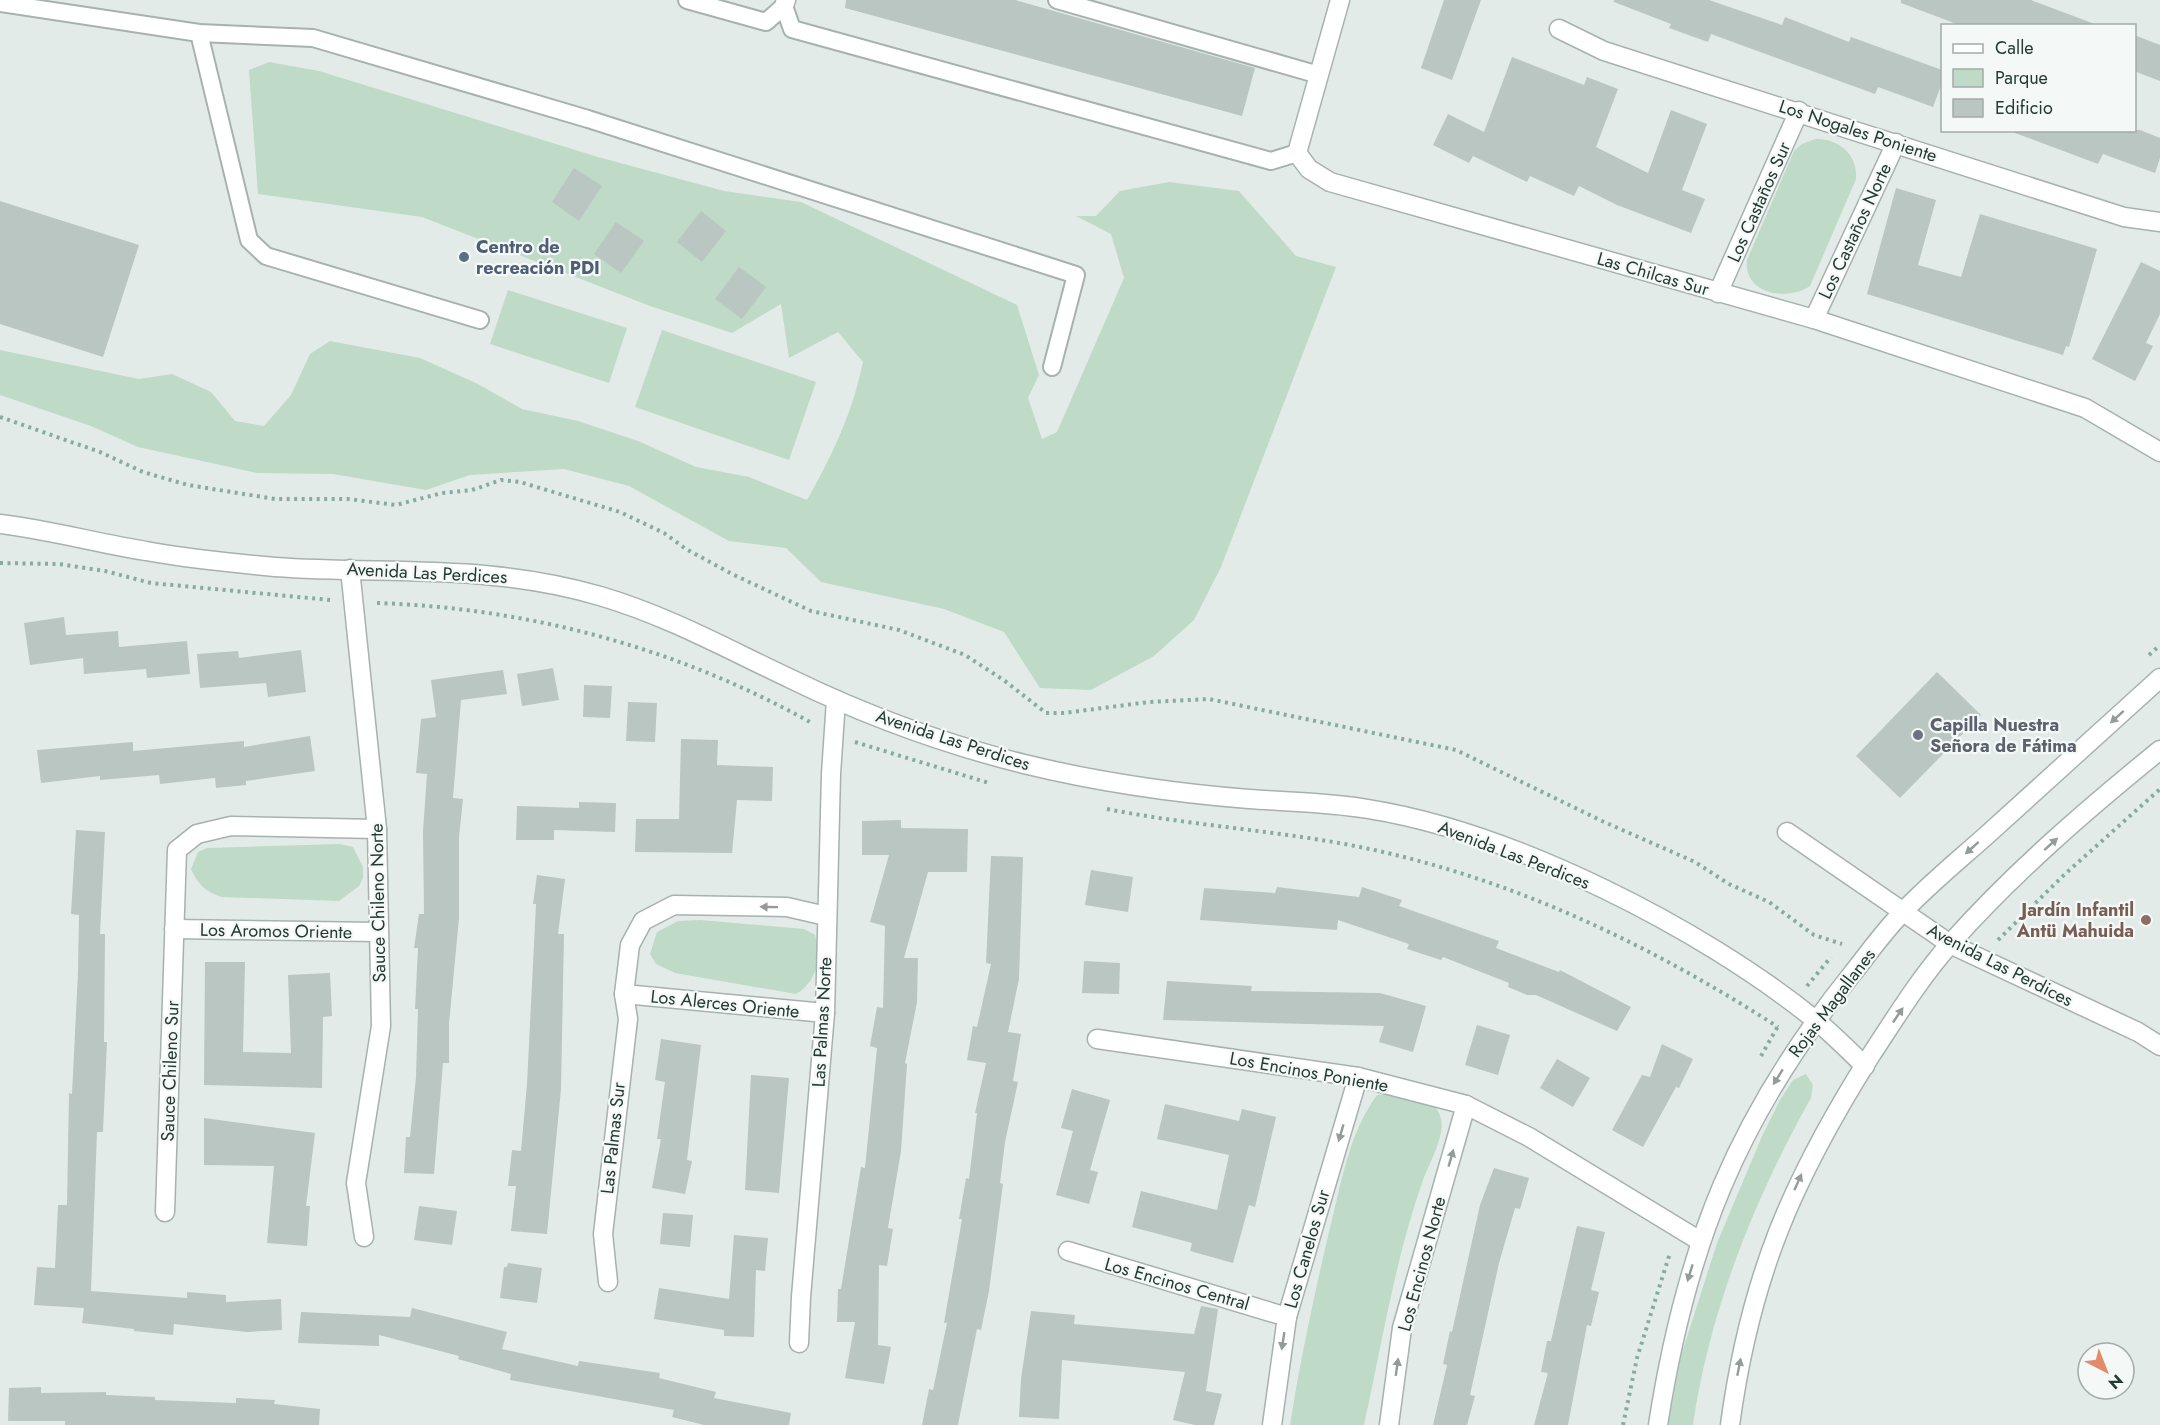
<svg xmlns="http://www.w3.org/2000/svg" width="2160" height="1425" viewBox="0 0 2160 1425" font-family="Jost,sans-serif">
<rect width="100%" height="100%" fill="#e3ebe8"/>
<g fill="#bfdac7">
<path d="M269,62L319,71L598,157L724,191L801,202L1017,305L1039,375L1028,398L1042,439L1057,432L1124,278L1111,234L1076,216H1096L1120,191L1169,182L1239,191L1296,256L1336,267L1221,567L1194,620L1154,656L1091,690L1040,688L1004,632L944,609L821,582L786,548L729,541L629,486L564,469L470,475L426,490L333,474L257,473L138,447L91,426L0,395V350L139,379L172,374L211,392L235,421L264,426L291,395L310,354L330,341L420,358L478,384L522,409L578,421L638,441L696,467L749,477L807,500C833,454 852,414 863,362L838,332L789,358L781,304L732,333L650,306L422,217L258,194L249,70Z"/>
<path d="M1815,139C1839,138 1858,155 1856,179L1810,286C1789,301 1743,295 1747,260L1794,151L1802,144Z"/>
<polygon points="508,290 627,328 609,383 490,344"/>
<polygon points="662,330 816,382 789,460 635,407"/>
<path d="M340,844L353,847L363,867V878L359,886L339,901L222,897C206,892 198,885 191,869L198,852L207,848Z"/>
<path d="M700,920L804,929L815,935C822,957 817,982 796,994L675,973L656,964L650,954L657,932L678,921Z"/>
<path d="M1806,1074L1813,1085L1811,1098C1755,1197 1709,1312 1693,1425H1668L1681,1356L1717,1243L1763,1134L1780,1100L1793,1080Z"/>
<path d="M1406,1093C1420,1097 1438,1102 1441,1119C1445,1137 1429,1163 1423,1180C1395,1259 1382,1343 1364,1425H1290C1300,1360 1314,1296 1329,1232C1341,1186 1348,1134 1377,1095Z"/>
</g>
<g fill="#b9c6c1">
<polygon points="846,0 1015,0 1255,68 1242,116 845,8"/>
<polygon points="1444,0 1481,0 1452,80 1421,68"/>
<polygon points="1614,0 1709,0 1782,25 1785,17 1849,42 1851,37 1942,70 1942,83 1933,107 1878,87 1875,94 1711,34 1708,42 1669,28 1671,24 1614,2"/>
<polygon points="1901,0 2031,0 2092,23 2092,26 1962,26 1901,3"/>
<polygon points="2134,35 2160,45 2160,81 2134,71"/>
<polygon points="1512,57 1584,85 1587,77 1618,89 1596,147 1648,173 1671,110 1707,124 1682,190 1705,199 1691,233 1617,205 1579,186 1574,196 1530,176 1527,182 1473,156 1469,163 1433,145 1448,114 1484,132"/>
<polygon points="2015,130 2140,130 2160,138 2160,158 2155,173 2103,154 2098,164 2015,133"/>
<polygon points="574,168 602,186 579,221 552,202"/>
<polygon points="1896,188 1936,200 1918,265 1961,277 1980,214 2097,249 2069,347 2066,346 2063,355 1867,294"/>
<polygon points="0,201 139,245 103,357 0,324"/>
<polygon points="701,211 726,231 702,262 677,242"/>
<polygon points="616,222 644,241 621,273 594,254"/>
<polygon points="2141,262 2160,271 2160,314 2146,343 2153,346 2135,381 2092,359"/>
<polygon points="739,267 766,287 742,319 715,299"/>
<polygon points="64,617 66,635 118,631 119,647 187,641 190,674 147,678 146,669 84,674 83,658 30,665 24,623"/>
<polygon points="301,650 306,692 268,697 266,683 200,688 197,654 238,651 239,658"/>
<polygon points="553,668 559,700 522,706 517,674"/>
<polygon points="503,670 507,694 461,700 453,798 463,799 459,837 459,918 449,1024 449,1063 443,1063 434,1174 404,1173 406,1137 410,1137 416,1077 418,1009 415,1009 418,948 414,948 419,914 424,914 423,831 427,774 416,773 421,719 436,717 431,680"/>
<polygon points="1937,672 1981,715 1900,798 1856,756"/>
<polygon points="584,685 612,686 610,718 583,717"/>
<polygon points="628,702 657,703 655,742 626,741"/>
<polygon points="310,736 315,771 246,781 246,785 216,788 215,778 160,784 159,775 100,780 100,776 41,783 37,750 133,742 133,751 244,741 244,747"/>
<polygon points="681,739 718,740 717,765 773,767 772,801 737,800 732,853 635,852 636,819 679,819"/>
<polygon points="579,802 616,803 615,832 554,830 554,840 516,840 517,806 579,808"/>
<polygon points="901,820 901,828 968,829 967,872 928,872 904,958 918,958 917,1002 905,1063 907,1064 901,1151 888,1228 893,1229 887,1266 879,1265 878,1345 891,1347 884,1384 845,1378 855,1322 837,1322 838,1289 841,1289 861,1167 865,1168 877,1048 870,1046 877,1007 883,1008 885,926 870,922 889,855 862,855 862,821"/>
<polygon points="76,830 105,832 100,934 105,934 104,1042 107,1042 103,1132 97,1132 91,1291 187,1298 187,1292 226,1295 226,1302 281,1299 282,1330 247,1332 174,1324 173,1335 134,1331 134,1329 82,1323 84,1308 34,1305 37,1267 55,1268 58,1205 67,1205 69,1093 72,1094 78,972 79,915 71,914"/>
<polygon points="991,856 1023,857 1019,979 1008,1032 1021,1034 1013,1081 1018,1082 1005,1142 1000,1183 1003,1184 989,1291 981,1330 977,1329 958,1425 922,1425 929,1389 933,1390 947,1323 944,1323 962,1219 959,1219 966,1178 969,1179 977,1113 975,1113 986,1063 967,1060 973,1026 977,1027 991,964 986,963"/>
<polygon points="1091,870 1133,877 1128,912 1085,905"/>
<polygon points="537,875 565,879 558,934 564,934 561,1089 547,1234 511,1231 516,1186 508,1186 512,1150 521,1151 527,1084 536,904 533,904"/>
<polygon points="1277,887 1359,897 1362,887 1402,900 1399,906 1499,941 1496,948 1559,972 1560,970 1631,1007 1617,1031 1536,995 1527,995 1508,987 1509,983 1443,957 1441,960 1407,949 1409,944 1338,920 1337,930 1200,920 1204,888 1275,893"/>
<polygon points="1084,961 1120,963 1119,994 1082,993"/>
<polygon points="205,962 245,962 243,1052 291,1053 288,975 330,973 332,1016 323,1017 322,1088 204,1085"/>
<polygon points="1167,981 1252,986 1251,991 1380,993 1426,1006 1413,1052 1379,1042 1384,1026 1163,1020"/>
<polygon points="1477,1025 1510,1035 1498,1075 1465,1065"/>
<polygon points="661,1039 701,1045 687,1160 692,1161 685,1194 652,1188 661,1139 657,1139 665,1082 655,1080"/>
<polygon points="1662,1044 1693,1059 1679,1088 1676,1087 1643,1147 1612,1130 1642,1075 1650,1077"/>
<polygon points="1557,1059 1590,1078 1573,1107 1540,1088"/>
<polygon points="751,1075 789,1078 779,1193 745,1190"/>
<polygon points="1072,1089 1110,1100 1090,1170 1098,1172 1089,1204 1056,1195 1073,1131 1061,1128"/>
<polygon points="1165,1104 1239,1121 1242,1109 1276,1117 1255,1207 1249,1205 1233,1263 1190,1251 1192,1243 1132,1227 1141,1191 1217,1210 1229,1155 1157,1139"/>
<polygon points="204,1118 315,1133 306,1206 310,1206 307,1246 267,1243 274,1166 204,1165"/>
<polygon points="1494,1168 1529,1178 1520,1209 1515,1208 1499,1263 1470,1395 1475,1396 1467,1425 1433,1425 1447,1365 1443,1364 1450,1331 1452,1332 1480,1205"/>
<polygon points="419,1206 457,1211 452,1245 414,1240"/>
<polygon points="663,1213 693,1215 690,1247 660,1244"/>
<polygon points="1577,1226 1605,1232 1591,1290 1599,1292 1591,1326 1587,1325 1568,1425 1534,1425 1548,1373 1541,1372 1547,1341 1551,1341"/>
<polygon points="734,1235 768,1238 765,1271 756,1270 754,1337 724,1336 724,1330 654,1319 659,1288 729,1299"/>
<polygon points="508,1263 542,1268 537,1303 500,1298 504,1267 507,1267"/>
<polygon points="1201,1306 1218,1309 1206,1391 1222,1394 1214,1425 1195,1425 1173,1420 1185,1372 1062,1360 1059,1419 1019,1417 1021,1379 1031,1311 1075,1315 1074,1324 1194,1334"/>
<polygon points="412,1308 507,1332 502,1349 578,1366 579,1361 660,1373 659,1378 716,1392 714,1398 791,1413 789,1425 704,1425 672,1417 674,1410 510,1380 511,1374 458,1359 459,1356 379,1335 379,1346 298,1343 301,1312 410,1317"/>
<polygon points="41,1387 41,1393 106,1392 106,1395 155,1397 155,1400 236,1403 236,1398 275,1400 274,1404 320,1409 319,1425 65,1425 65,1421 8,1421 9,1388"/>
</g>
<g fill="none" stroke-linecap="round" stroke-linejoin="round">
<g stroke="#a6b2af" stroke-width="20">
<g id="service">
<polyline points="687,0 766,22 784,6 792,29 1271,161 1297,153"/>
<polyline points="1057,0 1319,75"/>
<polyline points="0,3 199,33 313,38 588,119 1076,275 1052,367"/>
<polyline points="199,33 249,240 266,256 480,320"/>
</g>
</g>
<g stroke="#a6b2af" stroke-width="21">
<g id="minor">
<polyline points="1340,0 1297,153 1309,169 1330,182 1814,319 2085,408 2160,452"/>
<polyline points="784,6 786,0"/>
<polyline points="1559,29 1604,51 2124,217 2160,222"/>
<polyline points="1718,293 1799,111"/>
<polyline points="1814,319 1896,143"/>
<path d="M0,524C49,530 97,543 146,551C189,559 232,563 275,567C388,575 487,563 600,596C668,616 727,649 791,679C865,715 944,744 1024,764C1098,782 1173,793 1249,799C1289,802 1329,802 1368,809C1512,832 1700,927 1814,1019C1832,1033 1848,1050 1865,1066"/>
<polyline points="350,569 377,829 381,1026 356,1183 364,1237"/>
<polyline points="1787,832 1950,944 2138,1032 2160,1046"/>
<polyline points="174,929 378,932"/>
<polyline points="624,994 825,1013"/>
<polyline points="1097,1039 1358,1077 1466,1105 1529,1137 1700,1241"/>
<polyline points="165,1212 177,850 197,834 231,826 377,829"/>
<polyline points="1068,1251 1287,1317"/>
<polyline points="608,1282 603,1234 628,1019 624,994 630,945 643,921 674,905 787,907 826,916"/>
<polyline points="799,1343 801,1297 825,1013 831,774 836,700"/>
<polyline points="1272,1425 1287,1317 1358,1077"/>
<polyline points="1389,1425 1402,1328 1466,1105"/>
</g>
</g>
<g stroke="#a6b2af" stroke-width="21">
<g id="tertiary">
<path d="M1658,1425C1686,1245 1737,1117 1852,974C1868,954 1884,931 1902,913C1928,885 1959,860 1988,834C2045,782 2103,730 2160,678"/>
<path d="M1730,1425C1750,1277 1792,1180 1871,1055C1896,1017 1920,978 1950,944C2013,873 2086,810 2160,750"/>
</g>
</g>
<g stroke="#88aba1" stroke-width="4" stroke-dasharray="3 4.5" stroke-linecap="butt">
<polyline points="0,417 100,452 143,472 188,485 275,499 348,499 396,505 442,493 472,490 501,480 520,482 620,512 664,533 686,549 732,574 811,611 899,630 965,655 1005,681 1046,713 1064,713 1149,702 1209,699 1456,750 1602,821 1695,862 1729,884 1769,902 1814,935 1842,944"/>
<polyline points="0,563 59,564 105,571 151,583 330,600"/>
<path d="M377,603C529,608 677,648 810,722"/>
<polyline points="2149,655 2160,645"/>
<polyline points="855,742 989,783"/>
<path d="M1107,809C1188,825 1270,830 1350,845C1505,875 1646,942 1778,1027"/>
<polyline points="1998,940 2066,873 2160,789"/>
<polyline points="1807,986 1831,957"/>
<polyline points="1761,1056 1778,1026"/>
<polyline points="1623,1425 1637,1358 1670,1253"/>
</g>
<use href="#service" stroke="#fff" stroke-width="16"/>
<use href="#minor" stroke="#fff" stroke-width="18"/>
<use href="#tertiary" stroke="#fff" stroke-width="18"/>
</g>
<defs><path id="oneway-solid" d="M-6-.8H1V-3.2L6.5 0L1 3.2V.8H-6Z" transform="scale(1.5)"/></defs>
<g fill="#929c9a">
<use href="#oneway-solid" transform="translate(2117 717) rotate(138)"/>
<use href="#oneway-solid" transform="translate(2051 844) rotate(-42)"/>
<use href="#oneway-solid" transform="translate(1972 848) rotate(138)"/>
<use href="#oneway-solid" transform="translate(769 907) rotate(-179)"/>
<use href="#oneway-solid" transform="translate(1898 1015) rotate(-56)"/>
<use href="#oneway-solid" transform="translate(1778 1077) rotate(122)"/>
<use href="#oneway-solid" transform="translate(1341 1133) rotate(106)"/>
<use href="#oneway-solid" transform="translate(1451 1158) rotate(-74)"/>
<use href="#oneway-solid" transform="translate(1798 1182) rotate(-66)"/>
<use href="#oneway-solid" transform="translate(1690 1273) rotate(107)"/>
<use href="#oneway-solid" transform="translate(1283 1341) rotate(99)"/>
<use href="#oneway-solid" transform="translate(1397 1367) rotate(-82)"/>
<use href="#oneway-solid" transform="translate(1739 1367) rotate(-79)"/>
</g>
<circle fill="#5c6f8a" stroke="#f4f8f6" stroke-width="2" cx="464" cy="257" r="6"/>
<circle fill="#6b7280" stroke="#f4f8f6" stroke-width="2" cx="1918" cy="735" r="6"/>
<circle fill="#8d6e63" stroke="#f4f8f6" stroke-width="2" cx="2146" cy="920" r="6"/>
<g text-anchor="middle" stroke-width="4.5" stroke-linejoin="round" paint-order="stroke">
<g font-size="18" fill="#253a35" stroke="#f4f8f6">
<text transform="translate(1858 131) rotate(18)" y="6">Los Nogales Poniente</text>
<text transform="translate(1759 202) rotate(-66)" y="6">Los Castaños Sur</text>
<text transform="translate(1855 231) rotate(-65)" y="6">Los Castaños Norte</text>
<text transform="translate(1653 274) rotate(16)" y="6">Las Chilcas Sur</text>
<text transform="translate(427 573) rotate(3)" y="6">Avenida Las Perdices</text>
<text transform="translate(953 740) rotate(18)" y="6">Avenida Las Perdices</text>
<text transform="translate(1514 855) rotate(21)" y="6">Avenida Las Perdices</text>
<text transform="translate(378 903) rotate(-91)" y="6">Sauce Chileno Norte</text>
<text transform="translate(276 931) rotate(1)" y="6">Los Aromos Oriente</text>
<text transform="translate(2000 965) rotate(27)" y="6">Avenida Las Perdices</text>
<text transform="translate(1832 1003) rotate(-53)" y="6">Rojas Magallanes</text>
<text transform="translate(725 1004) rotate(6)" y="6">Los Alerces Oriente</text>
<text transform="translate(822 1022) rotate(-87)" y="6">Las Palmas Norte</text>
<text transform="translate(170 1071) rotate(-88)" y="6">Sauce Chileno Sur</text>
<text transform="translate(1309 1072) rotate(10)" y="6">Los Encinos Poniente</text>
<text transform="translate(613 1138) rotate(-84)" y="6">Las Palmas Sur</text>
<text transform="translate(1307 1249) rotate(-74)" y="6">Los Canelos Sur</text>
<text transform="translate(1422 1264) rotate(-75)" y="6">Los Encinos Norte</text>
<text transform="translate(1177 1284) rotate(16)" y="6">Los Encinos Central</text>
</g>
<g font-size="18" font-weight="bold" fill="#4e5e75" stroke="#f4f8f6" text-anchor="start">
<text x="476" y="253">Centro de<tspan x="476" dy="21">recreación PDI</tspan></text>
</g>
<g font-size="18" font-weight="bold" fill="#5b616d" stroke="#f4f8f6" text-anchor="start">
<text x="1930" y="731">Capilla Nuestra<tspan x="1930" dy="21">Señora de Fátima</tspan></text>
</g>
<g font-size="18" font-weight="bold" fill="#785e54" stroke="#f4f8f6" text-anchor="end">
<text x="2134" y="916">Jardín Infantil<tspan x="2134" dy="21">Antü Mahuida</tspan></text>
</g>
</g>
<rect x="1941" y="24" width="195" height="108" fill="#f4f8f6" stroke="#a1aca9" stroke-width="1.5"/>
<rect x="1953" y="44" width="30" height="9" fill="#ffffff" stroke="#a1aca9" stroke-width="1.5"/>
<text x="1995" y="54" font-size="18" fill="#253a35">Calle</text>
<rect x="1953" y="69" width="30" height="18" fill="#bfdac7" stroke="#a1aca9" stroke-width="1.5"/>
<text x="1995" y="84" font-size="18" fill="#253a35">Parque</text>
<rect x="1953" y="99" width="30" height="18" fill="#b9c6c1" stroke="#a1aca9" stroke-width="1.5"/>
<text x="1995" y="114" font-size="18" fill="#253a35">Edificio</text>
<g transform="translate(2106 1371) rotate(138)"><circle r="28" fill="#f4f8f6" stroke="#a1aca9" stroke-width="1.5"/>
<path d="M0-4.5L10 22L0 15L-10 22Z" fill="#e18b6c"/>
<text y="-9" font-size="16" font-weight="bold" text-anchor="middle" fill="#253a35">N</text>
</g>
</svg>
